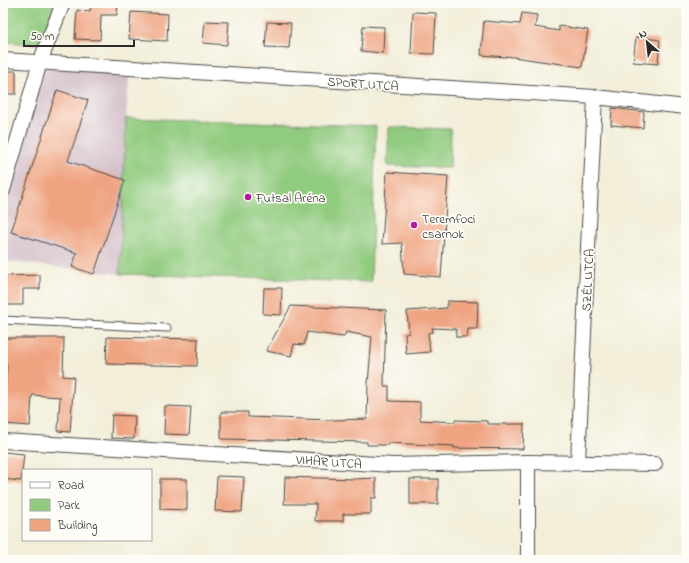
<svg xmlns="http://www.w3.org/2000/svg" width="689" height="563" viewBox="0 0 689 563" font-family="'Indie Flower',sans-serif">
<rect width="100%" height="100%" fill="#fdfcf7"/>
<filter id="ink" filterUnits="userSpaceOnUse"><feTurbulence type="fractalNoise" baseFrequency=".025" numOctaves="2"/><feDisplacementMap in="SourceGraphic" scale="8" xChannelSelector="R" yChannelSelector="G"/><feConvolveMatrix kernelMatrix="1 2 1 2 8 2 1 2 1" color-interpolation-filters="sRGB"/></filter>
<filter id="wash" filterUnits="userSpaceOnUse"><feTurbulence type="fractalNoise" baseFrequency=".012" numOctaves="4" result="noise"/><feDisplacementMap in="SourceGraphic" scale="16" xChannelSelector="R" yChannelSelector="G"/><feGaussianBlur stdDeviation="0.9" result="paint"/><feColorMatrix in="noise" values="0 0 0 0 0 0 0 0 0 0 0 0 0 0 0 0 0 1.4 0 .05"/><feComposite in="paint" operator="in"/></filter>
<g filter="url(#wash)">
<rect width="100%" height="100%" fill="#f2eed9"/>
<polygon fill="#d2bdc8" points="40,62 130,68 126,118 120,274 3,261 3,183"/>
<g fill="#91cb7f" stroke="#5e7b55">
<polygon points="3,3 55,3 40,44 3,42"/>
<polygon points="126,118 376,126 371,282 120,274"/>
<polygon points="389,127 451,129 450,168 387,166"/>
</g>
<g id="blocks">
<g fill="#efa380">
<polygon points="91,3 118,3 117,15 101,15 100,40 75,39 77,10 90,11"/>
<polygon points="131,12 168,14 167,41 129,39"/>
<polygon points="413,12 436,13 434,54 411,53"/>
<polygon points="522,13 537,15 535,27 559,31 559,26 588,30 582,67 506,56 506,57 481,55 484,21 520,24"/>
<polygon points="205,21 229,22 227,45 203,43"/>
<polygon points="267,22 291,23 289,48 265,47"/>
<polygon points="363,26 384,27 383,53 361,51"/>
<polygon points="636,37 660,40 658,64 633,62"/>
<rect x="3" y="71" width="13" height="23"/>
<polygon points="57,90 88,100 68,161 125,180 94,274 72,267 77,253 11,232"/>
<polygon points="612,108 644,112 643,128 611,125"/>
<polygon points="387,172 448,176 441,277 404,274 402,243 382,244"/>
<polygon points="40,275 40,289 23,289 23,305 3,305 3,276"/>
<polygon points="264,288 282,288 281,315 263,314"/>
<polygon points="447,301 478,302 477,329 468,329 467,337 456,337 456,329 432,328 433,332 428,333 430,352 406,354 405,334 409,333 407,311 447,308"/>
<polygon points="291,306 386,310 384,386 389,386 389,401 420,402 420,420 455,422 455,420 487,421 487,424 524,424 523,449 454,448 454,446 388,443 388,445 367,445 367,442 221,439 221,412 248,412 248,417 332,420 367,419 368,383 372,337 346,332 344,337 307,332 304,345 294,344 291,356 266,351"/>
<polygon points="107,337 198,339 197,366 106,364"/>
<polygon points="3,338 64,338 63,376 74,377 70,432 58,431 60,397 32,395 30,426 3,424 7,364 3,364"/>
<polygon points="165,406 191,407 189,435 164,434"/>
<polygon points="112,415 135,416 134,439 111,438"/>
<polygon points="3,452 24,454 21,481 3,479"/>
<polygon points="217,476 244,477 242,512 215,511"/>
<polygon points="285,477 355,479 376,478 376,498 371,498 371,514 343,514 343,521 315,521 316,504 284,504"/>
<polygon points="160,479 187,479 187,510 160,509"/>
<rect x="410" y="479" width="28" height="25"/>
</g>
</g>
</g>
<g filter="url(#ink)">
<use href="#blocks" fill-opacity="0" stroke="#494845" stroke-width="1"/>
<g fill="none" stroke-linecap="round" stroke-linejoin="round">
<g stroke="#494845" stroke-width="9">
<polyline id="service" points="3,320 167,328"/>
</g>
<g stroke="#494845" stroke-width="16">
<g id="minor">
<polyline points="3,60 595,97 686,107"/>
<polyline points="3,190 40,62 63,3"/>
<polyline points="3,441 393,465 528,462 655,464"/>
<polyline points="528,462 528,560"/>
<polyline points="578,462 595,97"/>
</g>
</g>
<use href="#service" stroke="#fff" stroke-width="7"/>
<use href="#minor" stroke="#fff" stroke-width="14"/>
</g>
</g>
<g fill="#b5179e" stroke="#fdfcf7" stroke-width="1.5">
<circle cx="248" cy="197" r="4"/>
<circle cx="414" cy="225" r="4"/>
</g>
<g text-anchor="middle" stroke-width="3.5" stroke-linejoin="round" paint-order="stroke">
<g font-size="13" fill="#2b2b2b" stroke="#fdfcf7">
<text transform="translate(363 83) rotate(4)" y="5">SPORT UTCA</text>
<text transform="translate(587 280) rotate(-87)" y="5">SZÉL UTCA</text>
<text transform="translate(329 461) rotate(4)" y="5">VIHAR UTCA</text>
</g>
<g font-size="13" fill="#2b2b2b" stroke="#fdfcf7" text-anchor="start">
<text x="256" y="202">Futsal Aréna</text>
<text x="422" y="223">Teremfoci<tspan x="422" dy="15">csarnok</tspan></text>
</g>
</g>
<rect width="689" height="563" fill="none" stroke="#fdfcf7" stroke-width="16"/>
<rect x="22" y="469" width="130" height="72" fill="#fdfcf7" stroke="#a9a8a5"/>
<rect x="30" y="482" width="20" height="6" fill="#ffffff" stroke="#a9a8a5"/>
<text x="58" y="489" font-size="12" fill="#2b2b2b">Road</text>
<rect x="30" y="499" width="20" height="12" fill="#91cb7f" stroke="#a9a8a5"/>
<text x="58" y="509" font-size="12" fill="#2b2b2b">Park</text>
<rect x="30" y="519" width="20" height="12" fill="#efa380" stroke="#a9a8a5"/>
<text x="58" y="529" font-size="12" fill="#2b2b2b">Building</text>
<g transform="translate(647 42) rotate(332)" stroke="#fdfcf7" stroke-width="3" paint-order="stroke">
<path d="M0-3L7 15L0 10L-7 15Z" fill="#2b2b2b"/>
<text y="-6" font-size="11" font-weight="bold" text-anchor="middle" fill="#2b2b2b">N</text>
</g>
<path d="M24 40v6h110v-6" fill="none" stroke="#2b2b2b" stroke-width="2"/>
<text x="30" y="40" font-size="12" fill="#2b2b2b" stroke="#fdfcf7" stroke-width="3" paint-order="stroke">50 m</text>
</svg>
